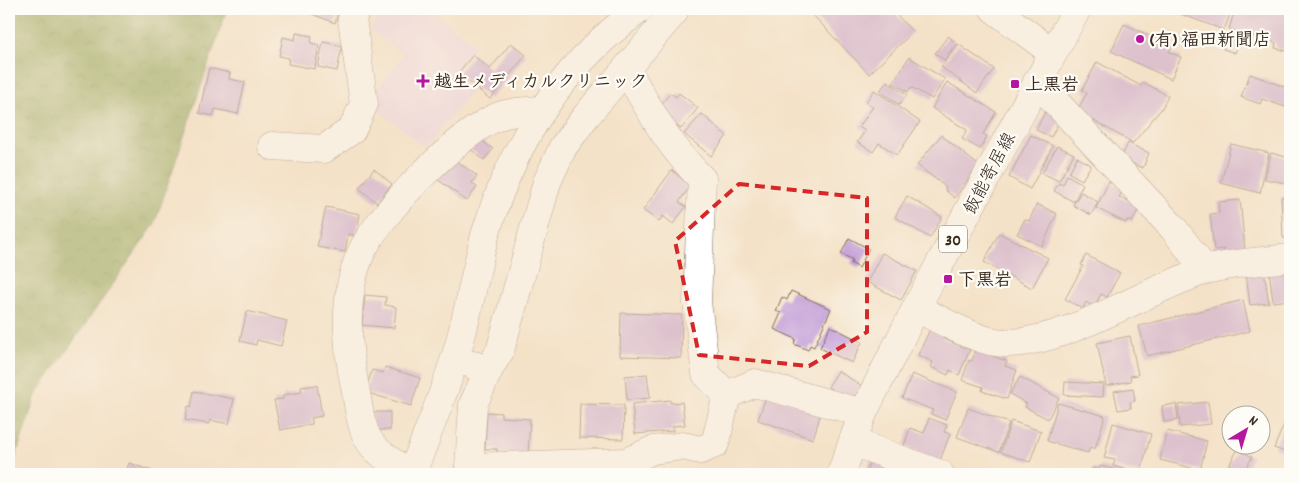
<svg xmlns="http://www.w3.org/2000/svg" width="1299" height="483" viewBox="0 0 1299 483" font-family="Dekko,'Klee One',sans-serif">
<defs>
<pattern id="forest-crowns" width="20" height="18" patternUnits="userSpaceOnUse" patternTransform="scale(1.25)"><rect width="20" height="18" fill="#8aa354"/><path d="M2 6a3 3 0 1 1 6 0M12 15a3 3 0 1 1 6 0" fill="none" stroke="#728545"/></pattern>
</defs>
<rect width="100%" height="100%" fill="#fdfcf7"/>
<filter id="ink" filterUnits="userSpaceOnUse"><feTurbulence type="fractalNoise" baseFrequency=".02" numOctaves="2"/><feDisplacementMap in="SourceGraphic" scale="10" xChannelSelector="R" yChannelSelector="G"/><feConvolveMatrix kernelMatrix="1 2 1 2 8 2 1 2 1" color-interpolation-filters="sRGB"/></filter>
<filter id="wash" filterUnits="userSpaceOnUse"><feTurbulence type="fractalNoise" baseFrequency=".0096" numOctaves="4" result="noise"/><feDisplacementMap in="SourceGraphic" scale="20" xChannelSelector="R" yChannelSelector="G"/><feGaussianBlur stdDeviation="1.12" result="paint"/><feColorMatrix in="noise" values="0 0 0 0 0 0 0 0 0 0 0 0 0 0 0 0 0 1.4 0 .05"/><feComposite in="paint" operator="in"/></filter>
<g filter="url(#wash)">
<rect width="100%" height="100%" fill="#f4e2c8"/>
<polygon fill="#ebd1eb" points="386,9 406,9 416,17 423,9 429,9 475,45 453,73 473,89 426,148 368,101 404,55 370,29"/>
<polygon fill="url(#forest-crowns)" stroke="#626639" points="9,9 227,9 154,225 36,395 10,474"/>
<g id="blocks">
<g fill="#c29bd6">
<polygon points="314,9 339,9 335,23 312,14"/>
<polygon points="813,9 891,9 913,32 869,74 810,12"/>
<polygon points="1167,9 1232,9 1224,30"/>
<polygon points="1235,9 1275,9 1290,13 1290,52 1275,48 1276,43 1229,29"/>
<polygon points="1124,24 1172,46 1169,52 1181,57 1171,79 1111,51"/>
<polygon points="296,33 312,36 311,43 319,45 315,69 288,64 289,58 279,56 283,37 295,40"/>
<polygon points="1227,34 1240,38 1235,53 1223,49"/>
<polygon points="948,36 956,43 944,60 935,53"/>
<polygon points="323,42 342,46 337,71 318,67"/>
<polygon points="511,43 526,55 490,99 458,73 473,55 490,69"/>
<polygon points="958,44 994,69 977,93 941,67"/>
<polygon points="909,57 945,79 932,99 911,87 908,92 893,83"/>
<polygon points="1097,62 1141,86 1143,82 1168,96 1162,108 1133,143 1077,111 1087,93 1082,90"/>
<polygon points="209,68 230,73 229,79 245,82 238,114 215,109 213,116 199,113"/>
<polygon points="1250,74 1290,89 1285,107 1262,99 1260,104 1241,97"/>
<polygon points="887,81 907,95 899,105 880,91"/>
<polygon points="947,82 996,112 983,134 987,136 980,149 962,139 967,130 932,108"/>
<polygon points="874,90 920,122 897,155 879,143 873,152 857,142 865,131 859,127 873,107 866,102"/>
<polygon points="670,93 676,97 679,93 698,108 681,129 657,110"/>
<polygon points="1047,108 1062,116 1051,137 1036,130"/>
<polygon points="702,114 727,136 711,156 684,134"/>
<polygon points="941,135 978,165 955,198 945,190 946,187 917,165"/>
<polygon points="1031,135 1053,146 1030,189 1009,177"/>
<polygon points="477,137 493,149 484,160 469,148"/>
<polygon points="1128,143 1149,153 1143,168 1121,159"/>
<polygon points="1231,144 1269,153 1260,193 1221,183"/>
<polygon points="1057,146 1074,154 1059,181 1042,173"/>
<polygon points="1271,153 1290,158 1290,184 1265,179"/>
<polygon points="1077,157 1091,165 1082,180 1069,173"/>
<polygon points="453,158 477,176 472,183 477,187 467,201 437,179"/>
<polygon points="374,169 392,184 377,203 359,188"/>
<polygon points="672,170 690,186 679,202 686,207 673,224 663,216 659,222 643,210"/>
<polygon points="1067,175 1083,184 1074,202 1054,191 1059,183 1063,185"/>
<polygon points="1109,181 1124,189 1119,197 1140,206 1132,222 1127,220 1126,223 1096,208"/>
<polygon points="1081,192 1098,202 1091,215 1073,205"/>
<polygon points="907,196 942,217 930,238 895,217"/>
<polygon points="1281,197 1290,197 1290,238 1283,238"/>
<polygon points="1240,200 1245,250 1224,252 1224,249 1214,250 1210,214 1219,213 1218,202"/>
<polygon points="1037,204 1057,214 1042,246 1017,234 1025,219 1029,221"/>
<polygon points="326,207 360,214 356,236 348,234 345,252 317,247"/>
<polygon points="999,233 1048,258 1032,288 984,262"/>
<polygon points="849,238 869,249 859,268 851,263 853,260 841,254"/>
<polygon points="882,253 917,271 901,300 867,282"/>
<polygon points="1086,255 1120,273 1107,297 1101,294 1094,307 1086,302 1083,309 1065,299 1083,266 1081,265"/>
<polygon points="1269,270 1284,272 1285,282 1288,282 1290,300 1273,302"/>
<polygon points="1264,271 1269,303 1250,305 1246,273"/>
<polygon points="791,291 831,309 814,347 810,345 808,350 794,344 796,339 774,329 781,313 776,311 782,297 787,300"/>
<polygon points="365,295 386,297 385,305 396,307 394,328 362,325"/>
<polygon points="1243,300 1250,331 1147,356 1139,326"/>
<polygon points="247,311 287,321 281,346 257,340 256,345 240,341"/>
<polygon points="621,313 682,315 681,358 620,356"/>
<polygon points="830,326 862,342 852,363 820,348"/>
<polygon points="931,327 944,333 942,338 970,350 959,375 950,370 948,375 931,367 933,362 918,355"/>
<polygon points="1130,336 1138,375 1130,376 1131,381 1106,386 1097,343"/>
<polygon points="975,350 1007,361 1005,366 1017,370 1007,399 982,391 983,387 962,380 969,360 972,361"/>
<polygon points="385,367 420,378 411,406 365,392 372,370 383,373"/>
<polygon points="838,371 862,386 851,402 828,387"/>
<polygon points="647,374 650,398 627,400 625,376"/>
<polygon points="912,374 957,392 945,420 931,414 933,410 902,398"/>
<polygon points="1020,377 1059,398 1048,419 1025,407 1027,404 1010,394"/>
<polygon points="1065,382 1104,384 1103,397 1064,395"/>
<polygon points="317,385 322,416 311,418 312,424 280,430 274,400 283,399 283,395 302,392 301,387"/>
<polygon points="1133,388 1135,401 1130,402 1131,408 1118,410 1114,391"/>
<polygon points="194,391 234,399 229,424 210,420 209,424 185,420 188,406 191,407"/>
<polygon points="767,394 821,413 813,439 758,420"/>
<polygon points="670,400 670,403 682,402 685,425 673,426 673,431 635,434 632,404"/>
<polygon points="1208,402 1211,424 1180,427 1178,405"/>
<polygon points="1058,403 1105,416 1095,449 1090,447 1088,453 1047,441"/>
<polygon points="580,404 624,405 623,439 579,438"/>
<polygon points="1176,404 1178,420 1164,422 1162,406"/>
<polygon points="968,408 1009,423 999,452 957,437"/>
<polygon points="1290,410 1290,454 1274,448"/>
<rect x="372" y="412" width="18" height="18"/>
<polygon points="487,412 501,413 501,417 530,419 528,456 497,454 497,449 485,449"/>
<polygon points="929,418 947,425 944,432 950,434 939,463 917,455 918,451 904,446 910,428 924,433"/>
<polygon points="1011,421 1041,431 1030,462 1001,452"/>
<polygon points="1113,423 1151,434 1140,474 1113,466 1115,460 1104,458"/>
<polygon points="1167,431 1207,441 1200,470 1160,460"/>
<polygon points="1238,449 1252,457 1243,474 1224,474"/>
<polygon points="872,457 895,466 892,474 865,474"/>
<polygon points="129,463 161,474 125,474"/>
<polygon points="1100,466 1125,472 1125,474 1091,474 1093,468 1099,470"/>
</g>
</g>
</g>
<g filter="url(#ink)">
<use href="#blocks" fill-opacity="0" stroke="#7c6a5a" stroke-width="1"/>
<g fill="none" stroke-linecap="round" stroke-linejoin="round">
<g stroke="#7c6a5a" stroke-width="29">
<g id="minor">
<polyline points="994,9 1052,52"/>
<path d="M627,70C649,109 669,147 702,179L697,302L706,374L727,395"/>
<polyline points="1037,82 1174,229 1205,270"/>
<polyline points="272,146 324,149 352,130 364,104 352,19 356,9"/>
<path d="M916,308C940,319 979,343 1004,343C1067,344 1144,290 1204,271C1228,263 1264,261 1290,258"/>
<polyline points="489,369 500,351 547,182 563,147 586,116 674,12 671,9"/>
<polyline points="727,395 755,383 863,413"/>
<polyline points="853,442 940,474"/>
<polyline points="469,467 626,462 653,450 682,446 701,450 715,444 727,395"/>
<path d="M410,474C399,466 384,458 374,447C360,432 359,407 355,387C346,345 343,293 361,253C379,213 459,132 499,116C512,111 527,111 540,110"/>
<path d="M412,474C426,436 442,399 454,361C468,319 474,274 486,232C514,140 562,65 640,9"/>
<polyline points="471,474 469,467 473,405 489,369 473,365"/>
</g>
</g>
<g stroke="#7c6a5a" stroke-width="29">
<polyline id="major" points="841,474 863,413 916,308 1077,9"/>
</g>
<use href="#minor" stroke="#fff" stroke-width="28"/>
<use href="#major" stroke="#fff" stroke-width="28"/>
</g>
</g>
<path d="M0 0H1299V483H0ZM739,184L867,198V332L809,366L699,355L675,241Z" fill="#f4e2c8" fill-opacity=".55" fill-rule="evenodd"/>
<path fill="none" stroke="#d62828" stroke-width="4" stroke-dasharray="10 6" stroke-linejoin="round" d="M739,184L867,198V332L809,366L699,355L675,241Z"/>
<g fill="#b5179e" stroke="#fdfcf7" stroke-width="2">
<circle cx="1140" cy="39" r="5"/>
<path d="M420.5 73.5h5v5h5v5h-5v5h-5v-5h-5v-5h5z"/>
<rect x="1010" y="79" width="10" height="10" rx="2.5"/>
<rect x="943" y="274" width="10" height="10" rx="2.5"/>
</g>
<g text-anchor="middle" stroke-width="4.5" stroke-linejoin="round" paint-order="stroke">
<rect fill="#fdfcf7" stroke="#75695f" stroke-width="1" x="939" y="225.5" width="28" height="27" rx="4"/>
<g font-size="16" font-weight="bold" fill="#3b2a1e">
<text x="953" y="245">30</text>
</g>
<g font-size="18" font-weight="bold" fill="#3b2a1e" stroke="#fdfcf7" text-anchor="start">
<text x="1150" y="45">(有) 福田新聞店</text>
<text x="434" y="87">越生メディカルクリニック</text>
<text x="1025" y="90">上黒岩</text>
<text x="958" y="285">下黒岩</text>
</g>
<g font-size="18" fill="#3b2a1e" stroke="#fdfcf7">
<text transform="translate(989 173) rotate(-62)" y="6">飯能寄居線</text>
</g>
</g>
<rect width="1299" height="483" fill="none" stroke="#fdfcf7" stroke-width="30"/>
<g transform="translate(1246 430) rotate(38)"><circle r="24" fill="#fdfcf7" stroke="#afa8a0"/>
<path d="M0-4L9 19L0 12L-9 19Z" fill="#b5179e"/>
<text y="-8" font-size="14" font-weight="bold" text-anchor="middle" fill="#3b2a1e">N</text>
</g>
</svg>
